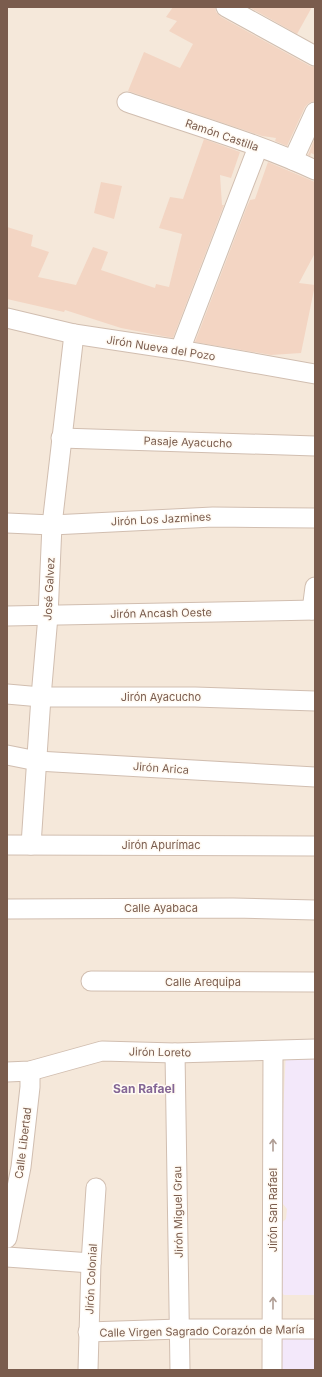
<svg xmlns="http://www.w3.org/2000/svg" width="322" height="1377" viewBox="0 0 322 1377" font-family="Inter,sans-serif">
<rect width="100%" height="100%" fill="#fdf6ec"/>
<rect fill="#f5e8da" x="7" y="7" width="308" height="1363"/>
<g fill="#f3e8fa">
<polygon points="315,1046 315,1295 284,1295 279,1290 278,1226 286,1219 287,1209 279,1199 286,1051"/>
<polygon points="279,1332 315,1333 315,1370 280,1370"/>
</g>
<g fill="#f3d5c3">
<polygon points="173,7 215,7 216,12 221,17 310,66 315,67 315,101 309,103 305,107 287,146 275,141 276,138 262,136 128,91 144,52 180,68 193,44 169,31 177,21 166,17"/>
<polygon points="249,7 312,7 297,34"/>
<polygon points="315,138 315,155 311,153 310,156 308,155"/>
<polygon points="204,139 240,152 231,178 220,175 222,205 224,205 173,338 121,328 65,310 64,312 7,299 7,227 33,235 31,246 49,252 38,277 76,285 93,247 108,252 101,270 155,288 156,284 169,287 182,234 159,228 170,197 183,199"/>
<polygon points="268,162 315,182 315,253 299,283 315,285 301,353 271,355 195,342 246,209 250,200 255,199"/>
<polygon points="101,182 122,186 114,219 94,213"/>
</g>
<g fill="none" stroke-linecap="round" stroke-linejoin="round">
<g stroke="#d1beb0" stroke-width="21">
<g id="minor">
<polyline points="226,7 315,56"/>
<path d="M127,102C190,124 255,142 315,170"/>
<polyline points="293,160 315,112"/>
<polyline points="7,318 74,334 180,350 315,374"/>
<polyline points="180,350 258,147"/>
<polyline points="61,438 315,446"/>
<polyline points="7,523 52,525 213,517 315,518"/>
<polyline points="312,610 315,587"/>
<polyline points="7,616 315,610"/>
<polyline points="7,694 41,697 195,697 315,701"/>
<polyline points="7,755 37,761 315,777"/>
<polyline points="7,845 315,846"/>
<polyline points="31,845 41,697 48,616 52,525 74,334"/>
<polyline points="7,909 233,908 315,910"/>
<polyline points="91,981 315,982"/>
<polyline points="175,1053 180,1370"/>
<polyline points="7,1072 30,1071 102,1051 175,1053 315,1049"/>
<polyline points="7,1238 21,1167 30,1087 30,1071"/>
<polyline points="7,1257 91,1263"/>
<polyline points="88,1332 180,1329 315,1329"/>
<polyline points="88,1370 91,1263 96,1188"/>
<polyline points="272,1370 273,1051"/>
</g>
</g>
<use href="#minor" stroke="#fff" stroke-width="19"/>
</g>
<defs><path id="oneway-shaft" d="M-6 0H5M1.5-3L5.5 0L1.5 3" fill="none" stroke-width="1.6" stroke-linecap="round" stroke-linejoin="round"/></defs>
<g stroke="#af9d94">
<use href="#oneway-shaft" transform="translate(273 1145) rotate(-90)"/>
<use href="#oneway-shaft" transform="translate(273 1303) rotate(-90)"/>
</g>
<g text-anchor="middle" stroke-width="3" stroke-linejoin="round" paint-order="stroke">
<g font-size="11" fill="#7a5c4d" stroke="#fffaf3">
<text transform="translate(222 135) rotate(19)" y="4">Ramón Castilla</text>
<text transform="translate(161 348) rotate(9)" y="4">Jirón Nueva del Pozo</text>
<text transform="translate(188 442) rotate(2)" y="4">Pasaje Ayacucho</text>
<text transform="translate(161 519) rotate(-3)" y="4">Jirón Los Jazmines</text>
<text transform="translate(49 589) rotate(-87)" y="4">José Galvez</text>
<text transform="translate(161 613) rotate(-1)" y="4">Jirón Ancash Oeste</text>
<text x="161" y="701">Jirón Ayacucho</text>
<text transform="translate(161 768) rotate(4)" y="4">Jirón Arica</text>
<text x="161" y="849">Jirón Apurímac</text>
<text x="161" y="912">Calle Ayabaca</text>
<text x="203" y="986">Calle Arequipa</text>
<text transform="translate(160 1052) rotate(1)" y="4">Jirón Loreto</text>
<text transform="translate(23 1143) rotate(-83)" y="4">Calle Libertad</text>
<text transform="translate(273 1210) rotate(-90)" y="4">Jirón San Rafael</text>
<text transform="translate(178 1212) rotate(-91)" y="4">Jirón Miguel Grau</text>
<text transform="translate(91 1279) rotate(-87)" y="4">Jirón Colonial</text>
<text transform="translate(202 1331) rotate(-1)" y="4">Calle Virgen Sagrado Corazón de María</text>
</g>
<g font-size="12" font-weight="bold" fill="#846695" stroke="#fffaf3">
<text x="144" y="1093">San Rafael</text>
</g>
</g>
<rect width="322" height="1377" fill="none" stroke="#7a5c4d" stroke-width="16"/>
</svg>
